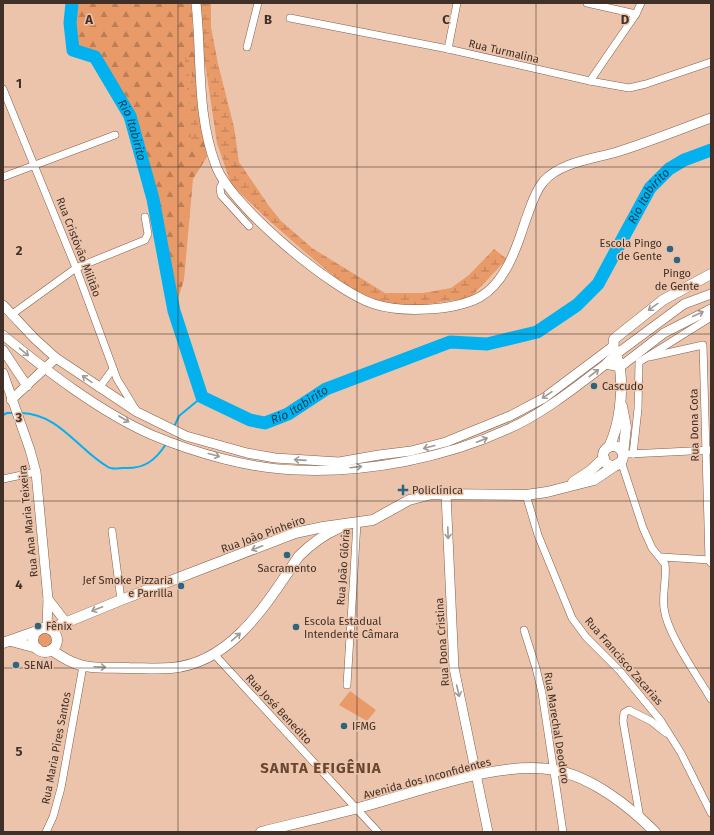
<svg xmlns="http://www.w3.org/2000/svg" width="714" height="835" viewBox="0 0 714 835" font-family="'Fira Sans',sans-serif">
<defs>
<pattern id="forest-firs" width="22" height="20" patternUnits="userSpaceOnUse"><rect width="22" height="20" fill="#e89a68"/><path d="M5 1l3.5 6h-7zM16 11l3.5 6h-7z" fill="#bd7e56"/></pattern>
<pattern id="wetland-marsh" width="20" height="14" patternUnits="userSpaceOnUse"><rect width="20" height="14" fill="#e89a68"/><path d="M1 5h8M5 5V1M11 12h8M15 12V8" fill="none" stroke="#bd7e56"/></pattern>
</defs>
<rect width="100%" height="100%" fill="#ecc4ac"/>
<g fill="#e89a68">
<circle cx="45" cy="640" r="8"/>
<polygon points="350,691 376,710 367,721 339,705"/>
</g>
<polygon fill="url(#forest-firs)" points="72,3 191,3 197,87 207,157 193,179 184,280 174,311 153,199 130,116 95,57 73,50 70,23"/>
<g fill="url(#wetland-marsh)">
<polygon points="200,3 211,3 211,27 218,64 234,127 239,162 269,206 281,221 312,248 385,293 423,293 451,288 469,275 494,249 507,259 470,298 421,305 398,305 376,303 352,291 306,253 265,217 231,184 217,143 203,50"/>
<polygon points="185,57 190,57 200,142 191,141"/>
</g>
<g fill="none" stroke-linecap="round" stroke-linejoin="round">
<g stroke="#03b1ef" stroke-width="2">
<path d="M21,413C60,414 78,450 108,467C112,470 119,468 124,468C144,469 155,461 166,444"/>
<polyline points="3,415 7,413 15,413"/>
<polyline points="174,427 179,416 202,397"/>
</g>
<path stroke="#03b1ef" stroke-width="13" id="s1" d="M72,3L70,23L73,50L95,57L130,116L153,199L174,311L202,397L250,420L265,423L288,414L326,389L450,342L487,344L537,332L577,305L598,284L650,188L669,169L684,160L711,150"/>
<g stroke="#835f4a" stroke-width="8">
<g id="minor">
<polyline points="587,3 636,14"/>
<polyline points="290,18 448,49 590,81 629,88 646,84 711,62"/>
<polyline points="247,47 258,3"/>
<polyline points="448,49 457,3"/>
<polyline points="590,81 636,14 641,3"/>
<polyline points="3,89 76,268 117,379 136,410"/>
<polyline points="3,177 115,135"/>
<polyline points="223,182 220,188 221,195 249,226"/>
<polyline points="11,315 76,268 145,240 148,234 145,217"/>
<polyline points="649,357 703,345 709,560 711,563"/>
<polyline points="99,388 113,369"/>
<polyline points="629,454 711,450"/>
<polyline points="633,454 638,409 639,362 711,317"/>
<path d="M621,461L643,528L652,548L665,564C667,578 662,593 664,608C667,634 697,675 711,699"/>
<polyline points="3,479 36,472"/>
<polyline points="526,495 538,535 572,618 586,637 619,670 661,721 681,753 711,813"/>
<polyline points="112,531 121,600"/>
<polyline points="661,557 711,560"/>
<polyline points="524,630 536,668 542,693 563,832"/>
<polyline points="214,654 378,832"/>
<polyline points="347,685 357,523"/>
<polyline points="640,818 623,721 624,713 629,710 651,721 666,733"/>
<polyline points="46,832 53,817 61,788 83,666"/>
</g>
</g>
<g stroke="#835f4a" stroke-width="10">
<g id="tertiary">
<path d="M196,3C202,57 196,114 216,166C231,206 333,291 374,304C402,313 454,311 480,297C505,283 517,247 525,222C530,209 534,193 543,182C561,161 596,159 620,151C651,141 681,129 711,118"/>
<polyline points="3,305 35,339 56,358 137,412 186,436 247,453 275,458 339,462 379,455 411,451 446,442 510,416 544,398 612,347"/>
<path d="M3,335C47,371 100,412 152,435C195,453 251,469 297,470C367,473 445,458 508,429C542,414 576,387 606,364L620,367L664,333L711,309"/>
<polyline points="3,350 27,386"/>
<polyline points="606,364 615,355 684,304 711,294"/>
<polyline points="3,373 30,450 36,472 48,599 47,628"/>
<polyline points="11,400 56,358"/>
<polyline points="446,494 454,668 488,832"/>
<polyline points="48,599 65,621"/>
</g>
</g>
<g stroke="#835f4a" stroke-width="11">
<g id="secondary">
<polyline points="622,406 626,427 623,455"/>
<circle cx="613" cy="456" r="10"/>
<path d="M609,447C620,424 623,393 620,368C618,355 612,353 614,339L663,300L711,274"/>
<polyline points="573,482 590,471 604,458"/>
<circle cx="45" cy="640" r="12"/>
<polyline points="50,629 121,600 295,533 323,527 373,520 409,500 432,494 526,495 547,492 594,480 619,463"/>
<polyline points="11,641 37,648"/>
<polyline points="3,643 37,631"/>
<path d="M51,650C58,654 65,659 72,662C89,670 110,667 129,668C143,668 157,669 171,668C233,663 268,601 299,556C311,544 323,535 339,528"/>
<path d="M261,832C297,823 333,815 369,805C423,790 500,760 555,770C592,777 629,806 655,832"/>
</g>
</g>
<use href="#minor" stroke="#fff" stroke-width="7"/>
<use href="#tertiary" stroke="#fff" stroke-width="9"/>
<use href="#secondary" stroke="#fff" stroke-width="10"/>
</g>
<defs><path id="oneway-shaft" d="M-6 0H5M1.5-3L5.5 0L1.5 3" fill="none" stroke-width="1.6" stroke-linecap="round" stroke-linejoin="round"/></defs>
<g stroke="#a09893">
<use href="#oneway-shaft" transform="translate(653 307) rotate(144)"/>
<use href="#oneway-shaft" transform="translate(698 314) rotate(-24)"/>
<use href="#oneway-shaft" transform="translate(24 352) rotate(39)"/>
<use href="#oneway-shaft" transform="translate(594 373) rotate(-37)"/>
<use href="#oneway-shaft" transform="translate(87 379) rotate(-145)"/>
<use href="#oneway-shaft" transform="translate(547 395) rotate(146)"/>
<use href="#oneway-shaft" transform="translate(124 419) rotate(30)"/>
<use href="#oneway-shaft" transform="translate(482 440) rotate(-21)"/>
<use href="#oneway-shaft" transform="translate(429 447) rotate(165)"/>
<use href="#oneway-shaft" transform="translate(214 455) rotate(15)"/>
<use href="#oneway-shaft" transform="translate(300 460) rotate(-176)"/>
<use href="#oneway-shaft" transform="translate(356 467) rotate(-7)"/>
<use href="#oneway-shaft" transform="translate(448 533) rotate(88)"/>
<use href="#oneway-shaft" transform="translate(257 548) rotate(159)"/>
<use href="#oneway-shaft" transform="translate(97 609) rotate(159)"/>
<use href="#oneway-shaft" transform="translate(236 637) rotate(-41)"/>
<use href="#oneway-shaft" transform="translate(100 667) rotate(2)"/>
<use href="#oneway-shaft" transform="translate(458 691) rotate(77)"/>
</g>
<path fill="none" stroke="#403027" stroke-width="1" stroke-opacity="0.55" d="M178,3V832M357,3V832M536,3V832M3,167H711M3,334H711M3,501H711M3,668H711"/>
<g fill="#2d647f" stroke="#ecc4ac" stroke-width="1.5">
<circle cx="670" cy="249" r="4"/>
<circle cx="677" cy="260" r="4"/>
<circle cx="594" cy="386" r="4"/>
<path d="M401 484h4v4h4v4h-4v4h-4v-4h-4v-4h4z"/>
<circle cx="287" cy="555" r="4"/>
<circle cx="181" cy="586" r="4"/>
<circle cx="38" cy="626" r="4"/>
<circle cx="296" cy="627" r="4"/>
<circle cx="16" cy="665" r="4"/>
<circle cx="344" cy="726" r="4"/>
</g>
<g text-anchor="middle" stroke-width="3" stroke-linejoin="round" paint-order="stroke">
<g font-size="11" fill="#403027" stroke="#ecc4ac">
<text transform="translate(504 51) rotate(13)" y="4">Rua Turmalina</text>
<text transform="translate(79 247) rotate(69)" y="4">Rua Cristóvão Militão</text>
<text transform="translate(694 425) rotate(-91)" y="4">Rua Dona Cota</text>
<text transform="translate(28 521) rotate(-96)" y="4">Rua Ana Maria Teixeira</text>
<text transform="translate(263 534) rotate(-20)" y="4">Rua João Pinheiro</text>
<text transform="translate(343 567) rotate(-86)" y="4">Rua João Glória</text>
<text transform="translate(442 642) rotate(-94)" y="4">Rua Dona Cristina</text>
<text transform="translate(624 661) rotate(49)" y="4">Rua Francisco Zacarias</text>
<text transform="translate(279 709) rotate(47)" y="4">Rua José Benedito</text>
<text transform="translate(557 728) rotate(81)" y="4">Rua Marechal Deodoro</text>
<text transform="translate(56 748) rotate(-79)" y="4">Rua Maria Pires Santos</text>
<text transform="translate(427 778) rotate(-15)" y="4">Avenida dos Inconfidentes</text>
</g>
<g font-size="11" fill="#403027" stroke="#ecc4ac" text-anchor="start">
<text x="662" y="247" text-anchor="end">Escola Pingo<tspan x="662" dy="13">de Gente</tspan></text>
<text x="677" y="277" text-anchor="middle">Pingo<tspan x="677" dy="13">de Gente</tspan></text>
<text x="602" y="390">Cascudo</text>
<text x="412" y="494">Policlínica</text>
<text x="287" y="572" text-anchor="middle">Sacramento</text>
<text x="173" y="584" text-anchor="end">Jef Smoke Pizzaria<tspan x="173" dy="13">e Parrilla</tspan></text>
<text x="304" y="625">Escola Estadual<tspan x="304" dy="13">Intendente Câmara</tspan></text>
<text x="46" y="630">Fênix</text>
<text x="24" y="669">SENAI</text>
<text x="352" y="730">IFMG</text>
</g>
<g font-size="12" font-style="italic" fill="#04425a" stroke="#ecc4ac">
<text dy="4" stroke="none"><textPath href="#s1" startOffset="153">Rio Itabirito</textPath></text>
<text dy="4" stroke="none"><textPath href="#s1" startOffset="969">Rio Itabirito</textPath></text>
<text dy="4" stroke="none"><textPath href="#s1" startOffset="537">Rio Itabirito</textPath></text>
</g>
<g font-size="15" font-weight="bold" letter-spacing="1" fill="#684631" stroke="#ecc4ac">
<text x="321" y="773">SANTA EFIGÊNIA</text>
</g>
</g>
<g font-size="13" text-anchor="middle" font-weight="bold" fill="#403027" stroke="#ecc4ac" stroke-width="3" stroke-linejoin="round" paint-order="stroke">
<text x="89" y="24">A</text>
<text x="268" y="24">B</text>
<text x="446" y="24">C</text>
<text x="625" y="24">D</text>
<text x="19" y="88">1</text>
<text x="19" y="255">2</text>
<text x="19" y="422">3</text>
<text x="19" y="589">4</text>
<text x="19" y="756">5</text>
</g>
<rect width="714" height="835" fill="none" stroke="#403027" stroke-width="8"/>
</svg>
